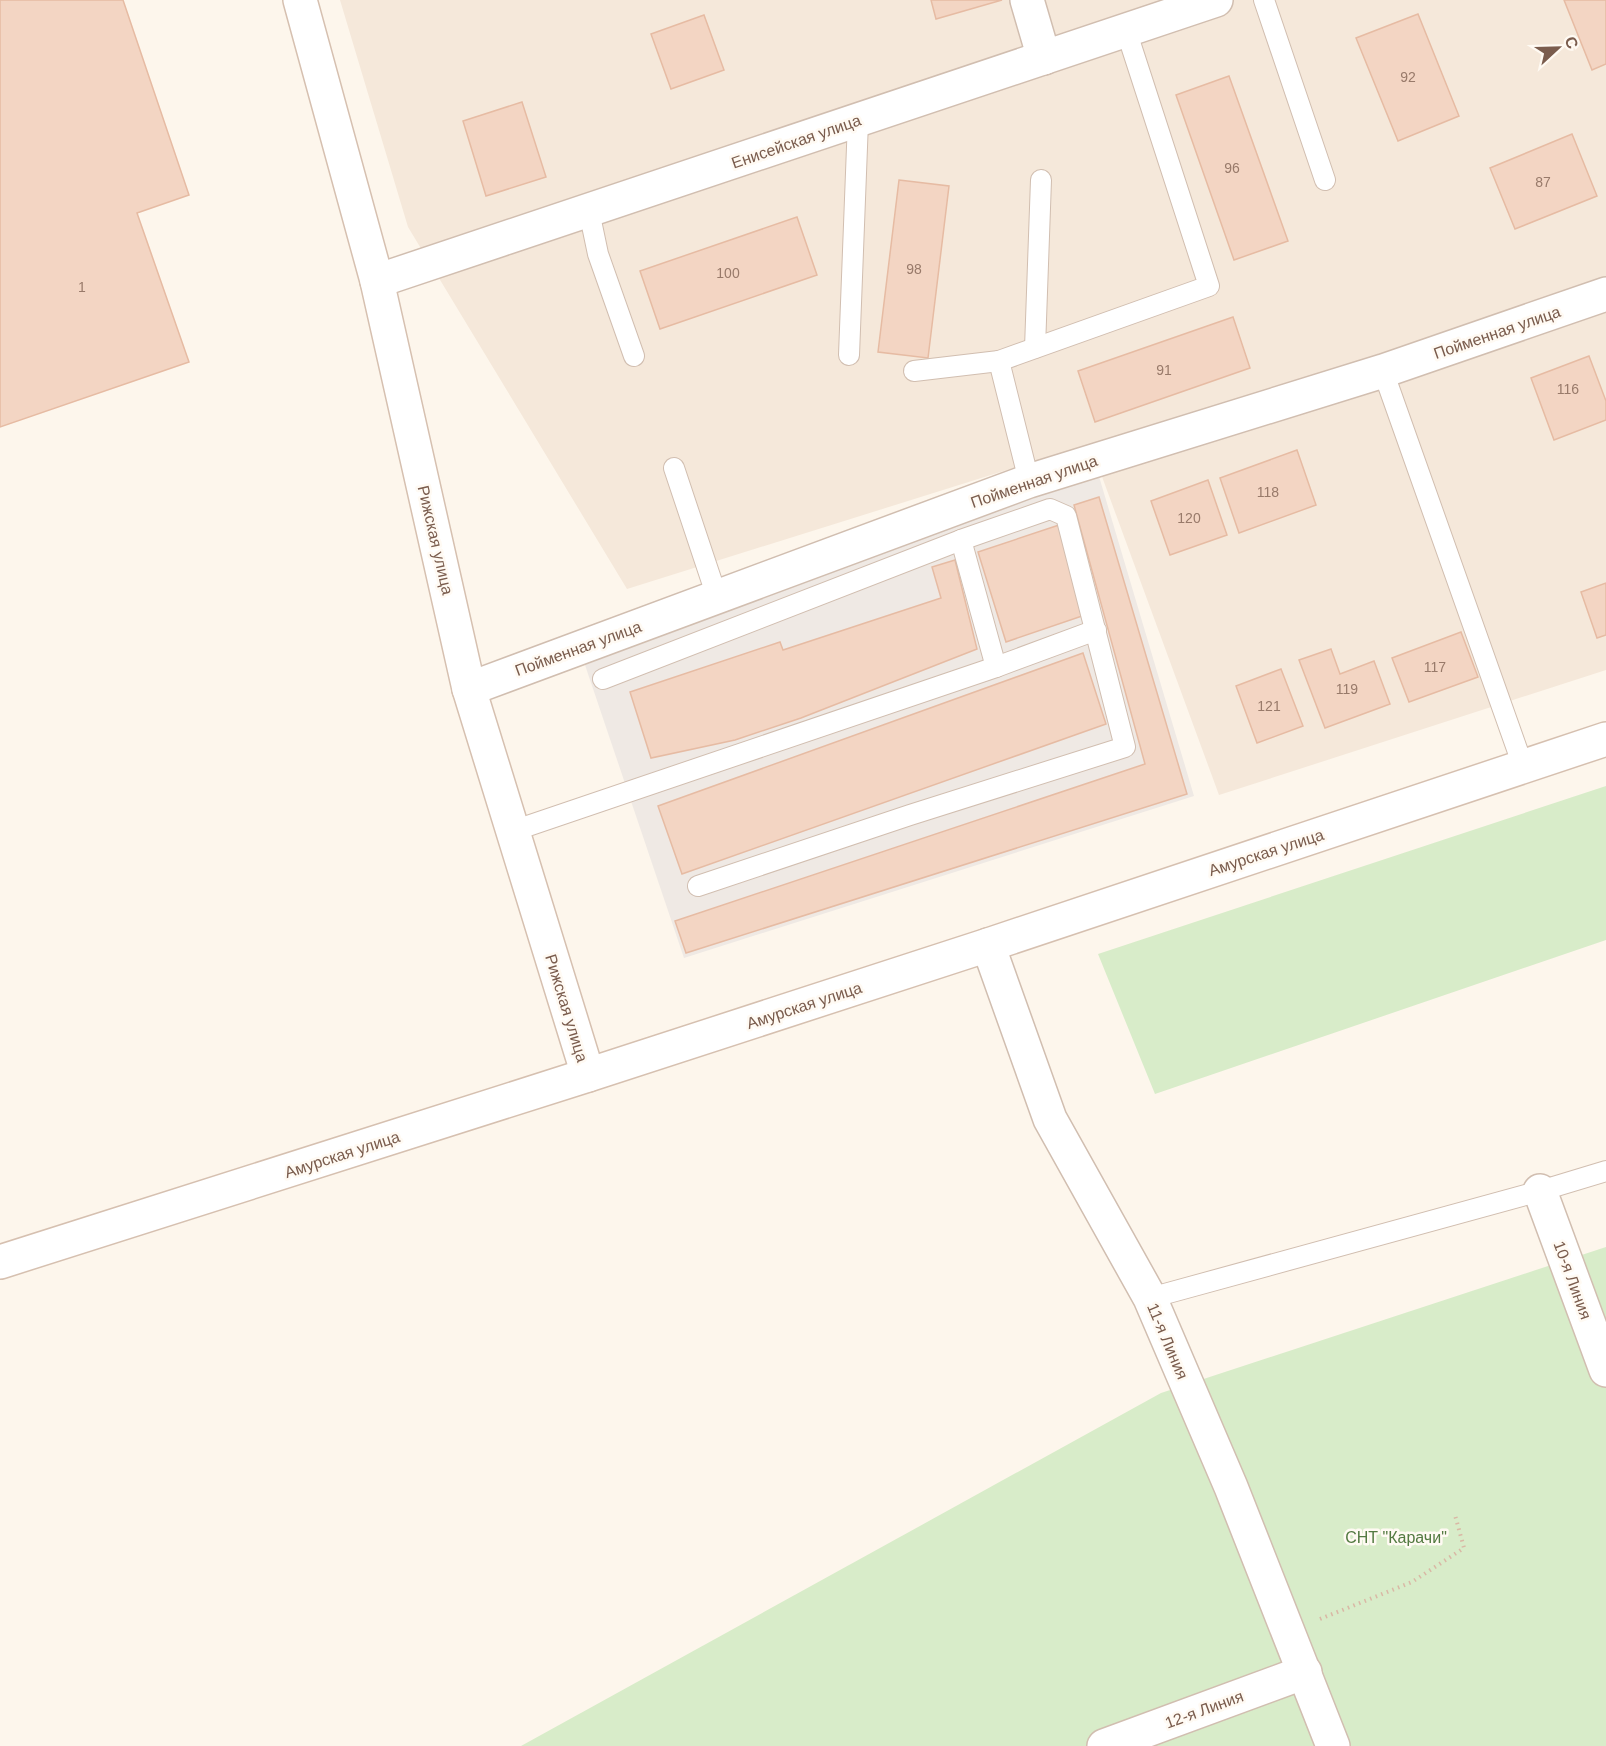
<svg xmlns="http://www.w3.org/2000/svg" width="1606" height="1746" viewBox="0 0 1606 1746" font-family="Arial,sans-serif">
<rect width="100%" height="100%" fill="#fdf6ec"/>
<polygon fill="#f5e8da" points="340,0 1606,0 1606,670 1219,795 1090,444 627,589 408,227"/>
<polygon fill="#efe9e4" points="1098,473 1194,796 684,958 585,665"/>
<g fill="#d8ecc9">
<polygon points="1606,786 1606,940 1155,1094 1098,954"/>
<polygon points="1606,1247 1606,1746 521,1746 1161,1393"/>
</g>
<g fill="#f3d5c3" stroke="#e6bba3" stroke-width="1.5">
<polygon points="0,0 123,0 189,195 137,213 189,362 0,427"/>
<polygon points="931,0 1002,0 936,19"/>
<polygon points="1564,0 1606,0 1606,64 1592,70"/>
<polygon points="1418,14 1459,116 1398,141 1356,38"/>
<polygon points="704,15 724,70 671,89 651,34"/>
<polygon points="1229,76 1288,241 1234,260 1176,95"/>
<polygon points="522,102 546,177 486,196 463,121"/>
<polygon points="1572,134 1597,196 1515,229 1490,168"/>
<polygon points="899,180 949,186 928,358 878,352"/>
<polygon points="797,217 817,275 660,329 640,271"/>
<polygon points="1233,317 1250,368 1095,422 1078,371"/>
<polygon points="1589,356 1606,401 1606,420 1554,440 1531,378"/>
<polygon points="1297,450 1316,505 1239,533 1220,478"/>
<polygon points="1208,480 1227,535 1170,555 1151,501"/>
<polygon points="1099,497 1187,794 686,953 675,921 1145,764 1074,505"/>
<polygon points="1059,525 1085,615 1006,642 978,552"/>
<polygon points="955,560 977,649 801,718 735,740 651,758 630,692 780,642 783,650 941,598 932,567"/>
<polygon points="1606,583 1606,635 1597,638 1581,592"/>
<polygon points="1461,632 1478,677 1409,702 1392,658"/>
<polygon points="1331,649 1340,674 1374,661 1390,704 1325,728 1299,660"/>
<polygon points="1083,653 1106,724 682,874 658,806"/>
<polygon points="1281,669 1303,726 1257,743 1236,686"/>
</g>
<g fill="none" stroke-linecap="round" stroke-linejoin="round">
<g stroke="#d1beb0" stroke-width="22">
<g id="lane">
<polyline points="1264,0 1325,180"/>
<polyline points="589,211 598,254 634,356"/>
<polyline points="1035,348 1041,180"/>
<polyline points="849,355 858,121"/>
<polyline points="914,371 999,361"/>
<polyline points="1383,371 1523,766"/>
<polyline points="674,468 717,597"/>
<polyline points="1029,481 999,361 1209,286 1126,30"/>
<polyline points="961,540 996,667"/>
<polyline points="603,679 961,540 1050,509 1066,516 1125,747 910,815 698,886"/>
<polyline points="513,831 996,667 1096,630"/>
<polyline points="1150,1298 1540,1191 1606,1171"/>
</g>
</g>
<g stroke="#d1beb0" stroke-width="36">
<g id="street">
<polyline points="1027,0 1044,58"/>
<polyline points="377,281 1216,0"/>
<polyline points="469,689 1029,481 1383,371 1606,294"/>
<polyline points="988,945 1050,1119 1150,1298 1231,1487 1333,1746"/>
<polyline points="1540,1191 1606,1370"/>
<polyline points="1104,1746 1305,1672"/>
</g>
</g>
<g stroke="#d6c0b0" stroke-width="36">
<g id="secondary">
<polyline points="300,0 377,281 469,689 588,1075"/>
<polyline points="0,1262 588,1075 988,945 1606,739"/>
</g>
</g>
<polyline stroke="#d9b8a5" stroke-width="4" stroke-dasharray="1.5 4.5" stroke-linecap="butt" points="1320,1619 1412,1582 1464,1548 1455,1515"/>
<use href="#lane" stroke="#fff" stroke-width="20"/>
<use href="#street" stroke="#fff" stroke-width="33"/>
<use href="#secondary" stroke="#fff" stroke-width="33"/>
</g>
<g text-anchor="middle" stroke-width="5" stroke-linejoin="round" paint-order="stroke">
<g font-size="14" fill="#987a6a">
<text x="1408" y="82">92</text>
<text x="1232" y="173">96</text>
<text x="1543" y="187">87</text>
<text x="914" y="274">98</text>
<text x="728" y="278">100</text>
<text x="82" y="292">1</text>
<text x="1164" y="375">91</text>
<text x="1568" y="394">116</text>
<text x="1268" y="497">118</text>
<text x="1189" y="523">120</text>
<text x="1435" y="672">117</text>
<text x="1347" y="694">119</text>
<text x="1269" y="711">121</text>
</g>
<g font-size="16" fill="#7a5c4d" stroke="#fffaf3">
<text transform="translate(796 141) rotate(-19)" y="6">Енисейская улица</text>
<text transform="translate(1497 332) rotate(-19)" y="6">Пойменная улица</text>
<text transform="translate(1034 481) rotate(-19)" y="6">Пойменная улица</text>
<text transform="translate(436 540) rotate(77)" y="6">Рижская улица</text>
<text transform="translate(578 648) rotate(-20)" y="6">Пойменная улица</text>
<text transform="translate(1266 852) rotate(-18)" y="6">Амурская улица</text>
<text transform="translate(804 1005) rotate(-18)" y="6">Амурская улица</text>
<text transform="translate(567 1008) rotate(73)" y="6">Рижская улица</text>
<text transform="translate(342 1154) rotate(-18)" y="6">Амурская улица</text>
<text transform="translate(1573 1280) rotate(70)" y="6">10-я Линия</text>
<text transform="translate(1168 1341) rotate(67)" y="6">11-я Линия</text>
<text transform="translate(1204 1709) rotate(-20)" y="6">12-я Линия</text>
</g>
<g font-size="16" fill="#537a41" stroke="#fffaf3">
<text x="1396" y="1543">СНТ "Карачи"</text>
</g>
</g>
<g transform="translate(1558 48) rotate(68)" stroke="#fffaf3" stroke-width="4.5" paint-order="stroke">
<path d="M0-4.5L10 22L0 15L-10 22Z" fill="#7a5c4d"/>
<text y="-9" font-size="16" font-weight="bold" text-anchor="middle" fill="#7a5c4d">С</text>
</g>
</svg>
